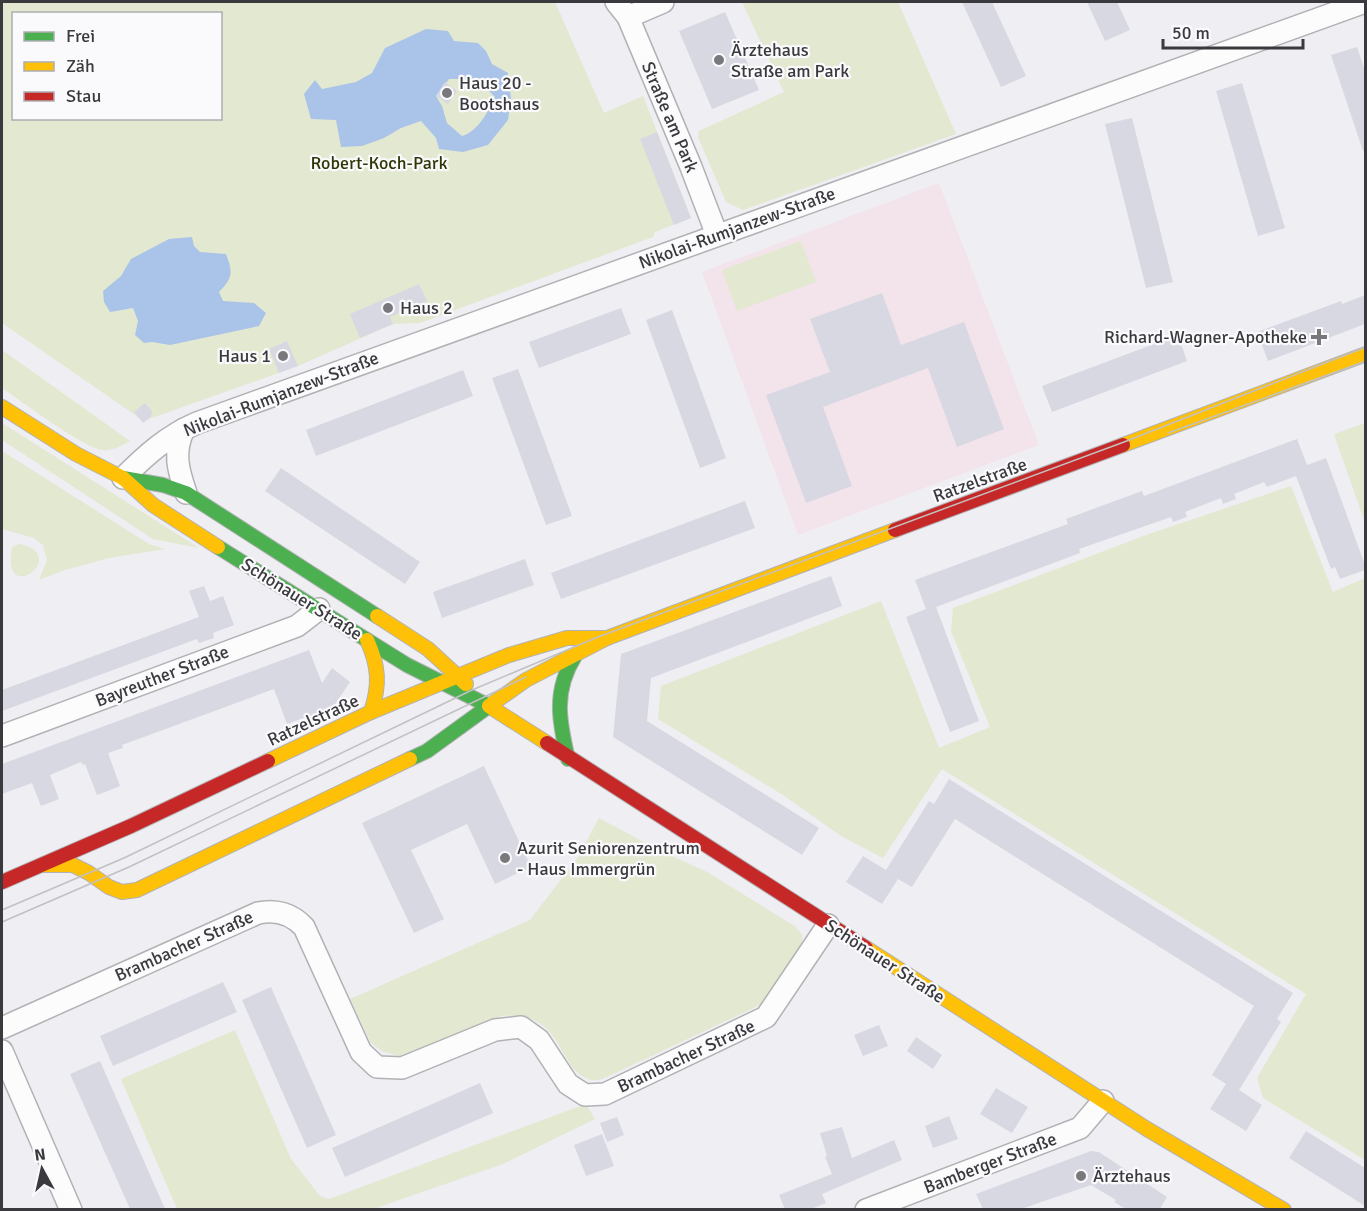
<svg xmlns="http://www.w3.org/2000/svg" width="1367" height="1211" viewBox="0 0 1367 1211" font-family="Signika,sans-serif">
<rect width="100%" height="100%" fill="#eeeef3"/>
<polygon fill="#f2e4ea" points="939,183 1039,445 798,535 702,272"/>
<g fill="#e3e8d0" fill-rule="evenodd">
<path d="M2,2H555L604,113L643,96L691,218L655,232L653,237L420,323L393,324L298,366L146,420L141,419L2,323ZM14,14H220V118H14Z"/>
<polygon points="742,2 898,2 956,134 743,210 726,202 698,137 699,131 784,92"/>
<polygon points="801,241 816,282 737,311 722,270"/>
<path d="M2,350L130,441C121,446 113,451 103,450C83,448 22,401 2,388Z"/>
<polygon points="2,423 199,548 153,539 2,440"/>
<polygon points="1365,423 1366,423 1365,523 1334,434"/>
<polygon points="2,451 149,544 165,549 109,558 65,570 39,580 47,560 43,545 34,538 2,529"/>
<polygon points="1291,486 1333,592 1365,578 1365,1160 1263,1098 1257,1078 1306,994 942,769 883,858 841,836 783,795 658,719 661,686 881,601 939,748 990,727 951,631 953,608 1149,534"/>
<path d="M20,544C72,555 0,609 12,547Z"/>
<path d="M599,818L653,847L709,873L796,927L802,935V948L762,1004L607,1077C604,1078 598,1081 594,1080C555,1075 568,1009 501,1016L415,1053L399,1056L382,1051L371,1043L350,999L530,920L578,857Z"/>
<polygon points="235,1030 291,1159 320,1196 329,1199 586,1104 595,1119 503,1164 373,1209 177,1209 121,1079"/>
</g>
<g fill="#aac3e8" fill-rule="evenodd">
<path d="M426,29L448,31L454,41L478,43L486,51L492,64L508,73L511,99L508,120L488,145L463,152L439,149L436,138L421,121L401,128L384,138L362,146L341,147L336,120L311,119L304,94L315,80L322,89L356,82L372,73L385,48ZM449,79C471,79 479,80 495,97C488,111 479,131 462,136L447,123L442,106L436,96Z"/>
<path d="M192,237L194,246L200,252L226,254C233,272 233,278 219,292L223,301L254,303L266,313L259,326L170,345L152,342L144,343L135,335L138,321L133,308L110,312L104,302L103,291L121,276L131,259L169,239Z"/>
</g>
<g fill="#d8d8e3">
<polygon points="962,2 992,2 1026,76 1001,87"/>
<polygon points="1087,2 1117,2 1130,30 1105,41"/>
<polygon points="725,12 759,90 712,109 679,31"/>
<polygon points="1357,47 1365,71 1365,151 1363,151 1331,55"/>
<polygon points="445,82 457,91 448,104 436,96"/>
<polygon points="1242,83 1285,228 1258,236 1216,91"/>
<polygon points="1132,118 1173,282 1146,288 1105,124"/>
<polygon points="657,132 691,218 674,225 640,139"/>
<polygon points="419,284 427,301 390,317 393,324 360,338 350,314"/>
<polygon points="882,293 901,345 964,322 1004,429 957,447 928,368 823,407 852,486 806,503 766,395 830,372 810,319"/>
<polygon points="1365,295 1365,324 1268,361 1257,332 1341,301 1342,304"/>
<polygon points="621,308 631,334 539,368 529,342"/>
<polygon points="672,310 726,458 700,468 646,320"/>
<polygon points="1178,335 1187,361 1052,412 1042,386"/>
<polygon points="287,341 298,366 279,373 269,349"/>
<polygon points="518,369 572,516 546,525 492,378"/>
<polygon points="463,370 473,396 316,456 306,430"/>
<polygon points="145,403 152,411 151,417 143,423 134,412"/>
<polygon points="1297,439 1307,465 1326,458 1365,565 1365,570 1340,579 1335,567 1331,569 1296,476 1267,487 1264,482 1234,494 1236,499 1223,504 1221,498 1185,512 1187,517 1173,522 1171,517 1079,549 1080,553 936,607 979,721 950,732 906,617 926,609 915,580 1068,524 1066,519 1142,491 1144,496"/>
<polygon points="281,468 420,562 405,584 265,491"/>
<polygon points="745,501 755,528 561,599 551,573"/>
<polygon points="525,559 534,585 442,618 433,592"/>
<polygon points="831,576 842,606 651,678 647,721 819,828 802,855 613,737 621,654"/>
<polygon points="204,586 210,601 223,596 234,625 213,633 214,638 199,643 197,639 2,711 2,690 199,617 189,591"/>
<polygon points="309,650 322,683 332,668 350,682 333,707 287,724 274,689 122,745 123,748 108,753 120,786 113,789 97,795 85,764 83,765 81,762 50,775 59,799 41,806 32,783 2,794 2,764"/>
<polygon points="484,766 531,867 495,884 467,824 411,850 444,919 414,933 362,823"/>
<polygon points="949,779 1293,993 1277,1019 1281,1022 1239,1090 1262,1105 1246,1131 1210,1109 1226,1084 1212,1075 1254,1006 955,819 912,887 898,879 882,904 846,882 863,856 886,870 929,801 934,804"/>
<polygon points="223,982 237,1012 113,1066 100,1036"/>
<polygon points="271,987 336,1135 307,1148 242,1000"/>
<polygon points="879,1025 888,1046 863,1056 854,1035"/>
<polygon points="916,1037 942,1055 933,1069 907,1051"/>
<polygon points="100,1061 165,1209 130,1209 70,1074"/>
<polygon points="480,1083 493,1113 345,1177 332,1148"/>
<polygon points="996,1088 1028,1107 1012,1133 980,1114"/>
<polygon points="949,1116 958,1139 933,1148 925,1126"/>
<polygon points="617,1117 624,1135 607,1142 600,1123"/>
<polygon points="842,1127 852,1158 894,1140 902,1160 822,1194 826,1203 811,1209 785,1209 779,1195 832,1174 825,1157 827,1156 820,1133"/>
<polygon points="1306,1131 1365,1168 1365,1206 1289,1158"/>
<polygon points="602,1134 614,1166 586,1176 574,1145"/>
<polygon points="1091,1151 1099,1152 1167,1197 1160,1209 1126,1209 1114,1202 1116,1200 1091,1185 1021,1209 983,1209 976,1194"/>
</g>
<g fill="none" stroke-linecap="round" stroke-linejoin="round">
<g stroke="#b2b2b5" stroke-width="24">
<g id="street">
<polyline points="616,2 628,17 691,167 717,235"/>
<polyline points="628,17 663,2"/>
<path d="M184,429C173,452 178,470 186,493"/>
<path d="M123,478C146,455 167,436 197,423L1365,2"/>
<polyline points="2,736 297,626 319,609"/>
<path d="M2,1028L258,913C276,909 292,914 304,927L361,1052L377,1067L402,1068L495,1030L521,1027L539,1040L568,1084L585,1095L605,1094L766,1017L828,925"/>
<polyline points="2,1051 71,1210"/>
<polyline points="866,1210 1080,1128 1103,1101"/>
</g>
</g>
<g stroke="#b2b2b5" stroke-width="16">
<g id="fast">
<polyline points="123,478 163,485 186,493 377,616"/>
<polyline points="218,547 407,665 489,706"/>
<polyline points="410,759 427,751 489,706"/>
<path d="M568,759C559,721 553,691 575,656"/>
</g>
</g>
<g stroke="#b2b2b5" stroke-width="16">
<g id="slow">
<polyline points="2,407 76,454 123,478 153,505 218,547"/>
<polyline points="1123,445 1366,354"/>
<polyline points="377,616 428,649 466,684"/>
<path d="M367,640C379,666 380,685 371,712"/>
<polyline points="547,743 489,706 526,680 607,638 895,530"/>
<polyline points="268,761 371,712 509,655 567,638 607,638"/>
<polyline points="43,865 73,865 89,873 109,887 122,892 137,890 410,759"/>
<polyline points="866,948 1147,1129 1284,1210"/>
</g>
</g>
<g stroke="#b2b2b5" stroke-width="16">
<g id="jam">
<polyline points="895,530 1123,445"/>
<polyline points="547,743 866,948"/>
<polyline points="2,882 131,826 268,761"/>
</g>
</g>
<use href="#street" stroke="#fcfcfd" stroke-width="21"/>
<use href="#fast" stroke="#4caf50" stroke-width="14"/>
<use href="#slow" stroke="#ffc107" stroke-width="14"/>
<use href="#jam" stroke="#c62828" stroke-width="14"/>
<g stroke="#c1c1c2" stroke-width="1.5">
<polyline points="1168,433 1366,361"/>
<polyline points="2,910 124,858 472,690 598,637 1124,442 1366,347"/>
<polyline points="2,922 129,867 526,677"/>
</g>
</g>
<g fill="#79797d" stroke="#fafafd" stroke-width="2">
<circle cx="719" cy="60" r="6"/>
<circle cx="447" cy="93" r="6"/>
<circle cx="388" cy="308" r="6"/>
<path d="M1316 328h6v6h6v6h-6v6h-6v-6h-6v-6h6z"/>
<circle cx="283" cy="356" r="6"/>
<circle cx="505" cy="858" r="6"/>
<circle cx="1081" cy="1176" r="6"/>
</g>
<g text-anchor="middle" stroke-width="4.5" stroke-linejoin="round" paint-order="stroke">
<g font-size="18" fill="#3a3a3e" stroke="#fafafd" text-anchor="start">
<text x="731" y="56">Ärztehaus<tspan x="731" dy="21">Straße am Park</tspan></text>
<text x="459" y="89">Haus 20 -<tspan x="459" dy="21">Bootshaus</tspan></text>
<text x="400" y="314">Haus 2</text>
<text x="1307" y="343" text-anchor="end">Richard-Wagner-Apotheke</text>
<text x="271" y="362" text-anchor="end">Haus 1</text>
<text x="517" y="854">Azurit Seniorenzentrum<tspan x="517" dy="21">- Haus Immergrün</tspan></text>
<text x="1093" y="1182">Ärztehaus</text>
</g>
<g font-size="18" fill="#3a3a3e" stroke="#fafafd">
<text transform="translate(670 117) rotate(67)" y="6">Straße am Park</text>
<text transform="translate(737 228) rotate(-20)" y="6">Nikolai-Rumjanzew-Straße</text>
<text transform="translate(281 394) rotate(-21)" y="6">Nikolai-Rumjanzew-Straße</text>
<text transform="translate(980 480) rotate(-20)" y="6">Ratzelstraße</text>
<text transform="translate(302 599) rotate(32)" y="6">Schönauer Straße</text>
<text transform="translate(162 676) rotate(-21)" y="6">Bayreuther Straße</text>
<text transform="translate(313 720) rotate(-25)" y="6">Ratzelstraße</text>
<text transform="translate(184 946) rotate(-24)" y="6">Brambacher Straße</text>
<text transform="translate(885 961) rotate(33)" y="6">Schönauer Straße</text>
<text transform="translate(686 1056) rotate(-25)" y="6">Brambacher Straße</text>
<text transform="translate(990 1163) rotate(-21)" y="6">Bamberger Straße</text>
</g>
<g font-size="18" fill="#2f3504" stroke="#fafafd">
<text x="379" y="169">Robert-Koch-Park</text>
</g>
</g>
<rect width="1367" height="1211" fill="none" stroke="#3a3a3e" stroke-width="6"/>
<rect x="12" y="12" width="210" height="108" fill="#fafafd" stroke="#adadb1" stroke-width="1.5"/>
<rect x="24" y="32" width="30" height="9" fill="#4caf50" stroke="#adadb1" stroke-width="1.5"/>
<text x="66" y="42" font-size="18" fill="#3a3a3e">Frei</text>
<rect x="24" y="62" width="30" height="9" fill="#ffc107" stroke="#adadb1" stroke-width="1.5"/>
<text x="66" y="72" font-size="18" fill="#3a3a3e">Zäh</text>
<rect x="24" y="92" width="30" height="9" fill="#c62828" stroke="#adadb1" stroke-width="1.5"/>
<text x="66" y="102" font-size="18" fill="#3a3a3e">Stau</text>
<g transform="translate(42 1169) rotate(352)" stroke="#fafafd" stroke-width="4.5" paint-order="stroke">
<path d="M0-4.5L10 22L0 15L-10 22Z" fill="#3a3a3e"/>
<text y="-9" font-size="16" font-weight="bold" text-anchor="middle" fill="#3a3a3e">N</text>
</g>
<path d="M1163 39v9h140v-9" fill="none" stroke="#3a3a3e" stroke-width="3"/>
<text x="1172" y="39" font-size="18" fill="#3a3a3e" stroke="#fafafd" stroke-width="4.5" paint-order="stroke">50 m</text>
</svg>
